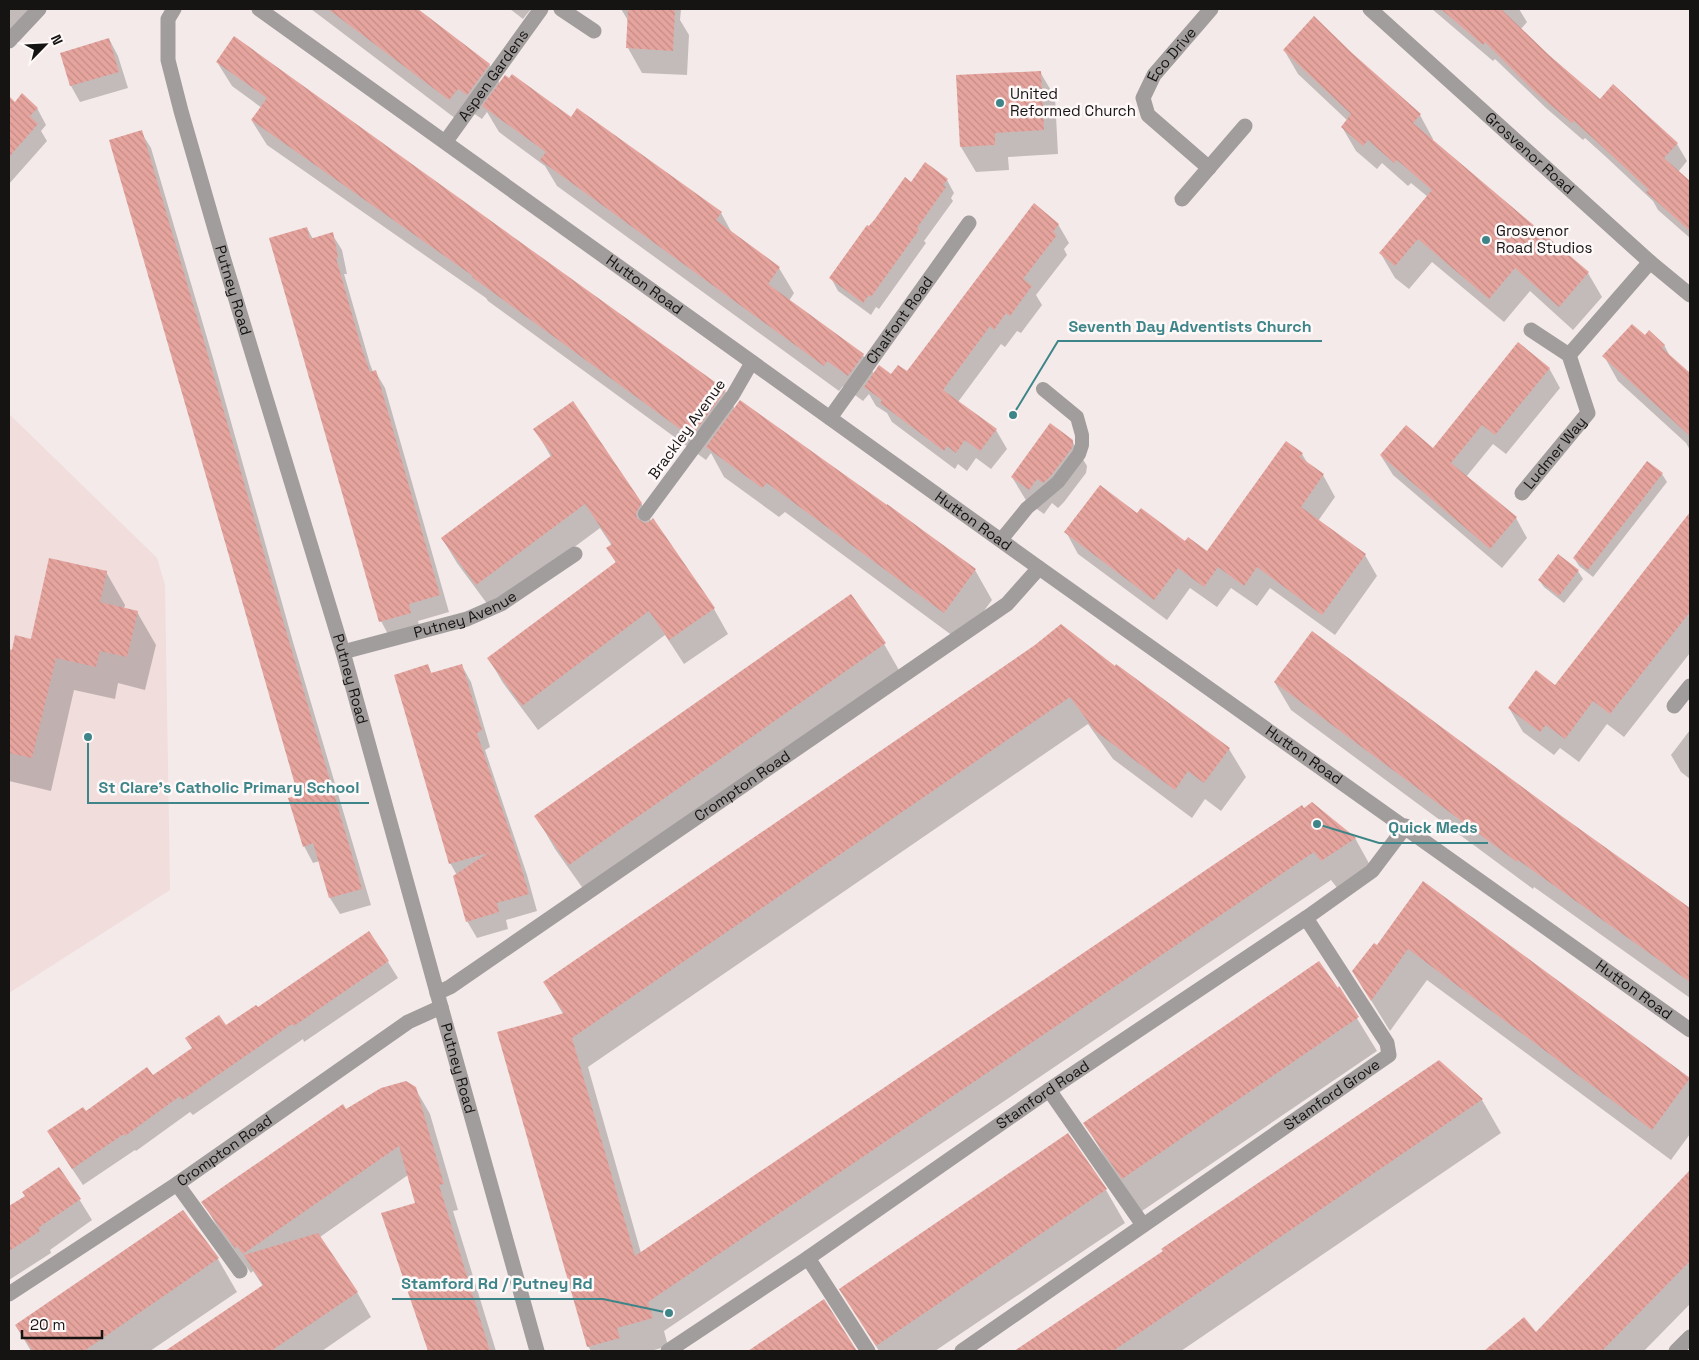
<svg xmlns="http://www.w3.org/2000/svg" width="1699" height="1360" viewBox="0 0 1699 1360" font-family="'Space Grotesk',sans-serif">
<defs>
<pattern id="building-back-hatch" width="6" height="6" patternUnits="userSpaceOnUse" patternTransform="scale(1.25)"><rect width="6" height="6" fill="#e6a49e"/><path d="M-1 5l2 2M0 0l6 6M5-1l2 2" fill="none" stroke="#c58c87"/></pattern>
</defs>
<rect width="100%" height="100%" fill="#f4eae9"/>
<polygon fill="#f0dddc" points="9,414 157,558 165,585 170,890 9,993"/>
<g fill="#0003">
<polygon points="9,9 29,9 9,31"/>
<polygon points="311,9 416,9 489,64 500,84 572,118 721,213 732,233 779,268 794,293 789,301 863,355 874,374 891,376 907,373 1058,224 1069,243 1064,249 1067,255 1036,295 1042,305 1021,333 1017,331 1005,347 1001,344 958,402 996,430 1007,449 991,469 976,458 967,471 958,464 955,469 892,422 887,413 876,406 869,394 863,401 843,386 839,391 557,186 545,166 499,132 487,112 482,119 473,113 464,125"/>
<polygon points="510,9 531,9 523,19"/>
<polygon points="621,9 681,9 680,20 689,35 687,75 642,73 628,48 629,22"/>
<polygon points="1432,9 1519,9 1527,22 1520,30 1600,100 1677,144 1687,161 1678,172 1690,183 1690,238 1658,210 1653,201 1605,156 1585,138 1583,140 1546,108 1495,59 1493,61"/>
<polygon points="109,39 118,56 128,88 80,102 71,86 61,54"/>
<polygon points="1284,50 1351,54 1420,115 1433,139 1432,141 1588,273 1602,297 1573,330 1530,291 1504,322 1432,262 1409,289 1395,278 1381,254 1428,197 1411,183 1408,186 1382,163 1377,169 1356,151 1342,127 1348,121 1298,74"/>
<polygon points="217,62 725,391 735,409 975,570 992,600 961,642 785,512 779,517 724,477 711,453 706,460 488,301 486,298 267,145 252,121 262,108 232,86"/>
<polygon points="1040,72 1055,97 1058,154 1008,157 1009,170 976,172 961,147"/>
<polygon points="22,95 37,108 46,125 41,131 47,141 9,184 9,110"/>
<polygon points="141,132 151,148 213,358 293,642 371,905 340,914 330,898 320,861 313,863 304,846 300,796"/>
<polygon points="947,180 954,193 951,198 953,201 924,241 926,243 879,309 876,307 871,315 838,291 831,278 869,228"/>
<polygon points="307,228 313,239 332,234 342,250 347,274 344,274 370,364 373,372 375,371 385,388 449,612 418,621 420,629 390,638 381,621"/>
<polygon points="1645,337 1664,345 1671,358 1690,375 1690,450 1686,443 1618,381 1604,356"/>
<polygon points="1549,368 1560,388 1506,454 1493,444 1466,477 1516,518 1527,538 1502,568 1393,475 1381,456 1433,450"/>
<polygon points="535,429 641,503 651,521 653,520 714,609 728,634 684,664 665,635 538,730 503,683 489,659 616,563 608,549 612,546 600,528 491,609 457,563 442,538 551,457"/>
<polygon points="1072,441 1087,466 1086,473 1064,502 1058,508 1052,503 1044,514 1027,502 1012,477"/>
<polygon points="1302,454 1308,464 1323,475 1335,497 1318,521 1365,555 1377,576 1335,635 1270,588 1257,606 1231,588 1217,607 1190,588 1167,620 1078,554 1066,532 1137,515 1185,543 1208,553"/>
<polygon points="1647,462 1662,474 1667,482 1593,577 1579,566 1574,558"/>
<polygon points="1690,514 1690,653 1624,737 1607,724 1579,762 1560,748 1554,755 1523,732 1509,708 1556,686"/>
<polygon points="1558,556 1578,571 1583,579 1564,603 1544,587 1539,580"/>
<polygon points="106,572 125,605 124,609 137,612 156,645 145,690 118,683 115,699 74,690 51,791 9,781 9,650 13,651 32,640"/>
<polygon points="884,644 903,677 589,897 555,849 536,816"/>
<polygon points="428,666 432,674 462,666 471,682 490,747 485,750 527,875 537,911 506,920 508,929 477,938 467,921 457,875 450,863"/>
<polygon points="1115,668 1229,749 1246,777 1221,811 1205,799 1192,818 1113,759 1088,724 588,1067 641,1253 1304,809 1355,838 1371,867 1338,889 1331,880 664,1331 668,1346 651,1351 591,1351 588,1346 563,1014 544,982"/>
<polygon points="1275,683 1556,813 1690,909 1690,998 1534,887 1533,889 1291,710"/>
<polygon points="1690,730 1690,779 1681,772 1671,755"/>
<polygon points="1424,883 1689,1079 1690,1134 1671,1160 1427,980 1390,1031 1353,971 1377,947"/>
<polygon points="388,962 398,978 304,1042 303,1039 193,1115 190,1112 136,1151 135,1150 83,1185 58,1148 86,1113 152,1076 257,1009"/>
<polygon points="1339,989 1377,1051 1142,1211 1104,1156 1085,1123"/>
<polygon points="1439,1062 1482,1100 1501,1133 1181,1351 1017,1351 1164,1252"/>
<polygon points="415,1088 430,1114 458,1210 453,1211 496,1351 430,1351 383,1214 416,1204 408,1175 320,1237 357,1292 371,1317 322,1351 187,1351 182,1342 263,1286 253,1271 251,1273 218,1228 203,1202 346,1111"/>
<polygon points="1067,1135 1106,1190 1125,1223 935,1351 879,1351 841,1289"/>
<polygon points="1690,1171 1690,1304 1644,1351 1486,1351 1524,1319 1536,1334"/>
<polygon points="26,1197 79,1199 92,1220 50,1250 51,1253 9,1280 9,1208"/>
<polygon points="182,1211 218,1259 237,1292 150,1351 31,1351 16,1326"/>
<polygon points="823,1301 856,1351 750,1351"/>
</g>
<g fill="url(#building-back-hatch)">
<polygon points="328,9 418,9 490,64 467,95 458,89 449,100"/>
<polygon points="628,9 675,9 673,51 626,48"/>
<polygon points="1441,9 1501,9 1550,56 1600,99 1613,84 1678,143 1664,158 1690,181 1690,231 1646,192 1649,190 1594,139 1574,121 1572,123 1534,91 1485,42 1483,45"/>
<polygon points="1314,16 1352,53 1421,114 1413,123 1589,272 1559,307 1515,268 1489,299 1418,239 1395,266 1379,253 1432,190 1397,160 1394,163 1368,140 1363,146 1341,127 1351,114 1283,50"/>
<polygon points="234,36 726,390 691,437 472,277 473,276 251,120 267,98 216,62"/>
<polygon points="109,38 119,72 70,86 60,53"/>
<polygon points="1041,71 1044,130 995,133 995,145 960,147 956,75"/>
<polygon points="512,74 571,117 577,108 722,212 716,220 780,267 768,284 864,354 848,376 827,361 824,366 540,160 546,152 482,106 505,75 509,78"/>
<polygon points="22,93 38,108 30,116 38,124 9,157 9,96 15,102"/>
<polygon points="142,130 204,341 284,624 362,889 329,898 313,843 303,847 288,798 298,795 109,140"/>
<polygon points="925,162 948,179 943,185 946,187 917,228 919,230 871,297 869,295 863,303 829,278 867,225 869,226 875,219 905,177 911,182"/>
<polygon points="1034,203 1059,224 1053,232 1057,235 1023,279 1032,286 1010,316 1006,313 994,330 990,326 943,390 997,429 980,451 965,440 956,453 947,446 944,451 880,403 882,400 864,387 879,365 891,374 898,365 907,371"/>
<polygon points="307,227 310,239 333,232 338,257 336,258 361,346 370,372 376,370 440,595 409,604 411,613 379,622 269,238"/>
<polygon points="1632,324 1645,335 1649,330 1665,345 1662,348 1690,373 1690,436 1602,356"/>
<polygon points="1518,342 1550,368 1495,435 1482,425 1451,463 1517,517 1490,549 1380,455 1406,425 1433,448"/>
<polygon points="740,400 887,505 887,504 976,569 944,613 767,483 762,488 706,447"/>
<polygon points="573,401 642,503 636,513 637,518 644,523 649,522 653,518 715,608 669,640 649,611 522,706 487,658 616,562 606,548 612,544 585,504 476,585 441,538 552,455 533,429"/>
<polygon points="1050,423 1073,440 1073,444 1072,448 1050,477 1043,483 1037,479 1029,490 1011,477"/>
<polygon points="1286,441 1303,453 1300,457 1324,474 1301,507 1366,554 1322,615 1257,567 1244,586 1218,567 1204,587 1178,568 1154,600 1064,532 1100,485 1137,513 1141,508 1185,541 1188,537 1207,551"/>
<polygon points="1647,461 1663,473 1588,570 1573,558"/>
<polygon points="1690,512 1690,612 1610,714 1593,701 1565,739 1546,725 1540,732 1508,708 1536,670 1555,685"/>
<polygon points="1558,554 1579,570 1559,596 1538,580"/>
<polygon points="49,558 107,571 100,602 138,611 127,657 100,651 96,667 56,658 32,758 9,753 9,649 12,650 15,635 31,639"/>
<polygon points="851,594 886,643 569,865 534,816"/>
<polygon points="1061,624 1115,666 1116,664 1230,748 1204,783 1188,771 1175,790 1095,731 1070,697 572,1038 635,1256 1302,805 1304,808 1312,802 1356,838 1321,861 1314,852 648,1302 653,1318 617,1328 620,1338 587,1347 497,1032 564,1013 543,982 1035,645"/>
<polygon points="1312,631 1556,812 1690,908 1690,982 1518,860 1517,862 1274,682"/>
<polygon points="428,664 431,673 462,664 482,730 477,733 518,857 529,894 497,903 499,912 466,922 453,876 488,853 449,864 394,675"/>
<polygon points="1423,881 1690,1078 1652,1130 1408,949 1371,1001 1352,971 1374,943 1377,945"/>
<polygon points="369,931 389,961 294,1026 292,1024 182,1100 180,1096 125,1136 124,1134 72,1169 47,1131 83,1107 86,1111 147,1067 153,1075 192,1048 185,1038 219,1015 226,1025 256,1005 258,1007"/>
<polygon points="1319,961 1338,988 1339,986 1359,1017 1122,1179 1083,1123"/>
<polygon points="1439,1060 1483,1099 1113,1351 1014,1351 1163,1251 1161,1249"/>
<polygon points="406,1081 416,1087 444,1184 439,1185 490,1351 428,1351 381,1213 415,1203 399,1146 243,1254 237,1246 235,1248 201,1202 343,1104 346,1109 381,1088"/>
<polygon points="1068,1133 1107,1189 876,1346 839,1289"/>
<polygon points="59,1167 81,1199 38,1228 40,1231 9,1251 9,1206 25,1196 22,1192"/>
<polygon points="1690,1170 1690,1261 1602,1351 1484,1351 1524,1317 1536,1332"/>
<polygon points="183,1210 219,1258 84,1351 33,1351 15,1325"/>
<polygon points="318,1233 358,1292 271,1351 165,1351 263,1285 244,1255"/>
<polygon points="824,1299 857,1351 748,1351"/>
</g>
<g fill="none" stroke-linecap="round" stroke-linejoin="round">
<g stroke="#a19d9c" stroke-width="14">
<polyline points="645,514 733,395 752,362"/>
<polyline points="1001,540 1027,508 1058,482 1079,454 1082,445 1082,435 1077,417 1043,389"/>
</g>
<g stroke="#a19d9c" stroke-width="15">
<path id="s1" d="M174,9L168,19V60L181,111L223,257L343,652L441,1007L537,1351"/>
<path id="s2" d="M259,9C521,194 780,384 1042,570C1258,723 1475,875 1690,1030"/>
<polyline points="561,9 594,31"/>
<path id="s3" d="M1370,9L1650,262L1690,295"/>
<polyline points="9,41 39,9"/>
<path id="s4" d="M446,141L541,9"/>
<path id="s5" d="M1209,168L1148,115L1143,98L1154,75L1211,9"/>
<polyline points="1182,199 1245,126"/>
<polyline points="1569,355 1650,262"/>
<path id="s6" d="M830,418L969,223"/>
<path id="s7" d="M1522,493L1588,413L1569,355L1531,330"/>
<path id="s8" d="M343,652L467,619L501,604L575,554"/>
<polyline points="1674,706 1690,686"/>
<path id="s9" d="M437,993L450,987L1007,604L1039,568"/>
<polyline points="1049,1090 1143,1225"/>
<polyline points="177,1184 240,1271"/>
<polyline points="808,1258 868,1351"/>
<path id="s10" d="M9,1294L177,1184L408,1022L441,1007"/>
<path id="s11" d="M668,1351L808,1258L1049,1090L1306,918L1372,871L1406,826"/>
<path id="s12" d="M962,1351L1389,1055L1387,1043L1306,918"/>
<polyline points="1676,1351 1690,1337"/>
</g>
</g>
<g fill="#3d8588" stroke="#fef8f8" stroke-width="2">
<circle cx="1000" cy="103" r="5"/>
<circle cx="1486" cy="240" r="5"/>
</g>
<g text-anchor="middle" stroke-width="5" stroke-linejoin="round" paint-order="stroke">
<g font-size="15" fill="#161313" stroke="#fef8f8">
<text dy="5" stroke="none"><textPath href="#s5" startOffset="151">Eco Drive</textPath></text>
<text dy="5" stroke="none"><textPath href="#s4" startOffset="81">Aspen Gardens</textPath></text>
<text dy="5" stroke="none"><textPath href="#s3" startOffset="215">Grosvenor Road</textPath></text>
<text dy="5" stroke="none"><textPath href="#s2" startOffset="474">Hutton Road</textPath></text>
<text dy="5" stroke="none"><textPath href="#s1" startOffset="292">Putney Road</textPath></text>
<text dy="5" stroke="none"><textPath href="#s6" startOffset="120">Chalfont Road</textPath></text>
<text transform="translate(687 429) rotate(-54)" y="5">Brackley Avenue</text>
<text dy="5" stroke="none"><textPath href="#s7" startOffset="52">Ludmer Way</textPath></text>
<text dy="5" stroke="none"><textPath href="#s2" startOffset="879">Hutton Road</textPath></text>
<text dy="5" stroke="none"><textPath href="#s8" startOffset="128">Putney Avenue</textPath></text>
<text dy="5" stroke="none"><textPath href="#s1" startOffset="698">Putney Road</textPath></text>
<text dy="5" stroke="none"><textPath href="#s2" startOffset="1284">Hutton Road</textPath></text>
<text dy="5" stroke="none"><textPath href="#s9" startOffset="369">Crompton Road</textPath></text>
<text dy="5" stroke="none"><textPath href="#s2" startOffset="1689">Hutton Road</textPath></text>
<text dy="5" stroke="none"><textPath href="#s1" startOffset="1102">Putney Road</textPath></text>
<text dy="5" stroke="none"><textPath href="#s12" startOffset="450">Stamford Grove</textPath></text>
<text dy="5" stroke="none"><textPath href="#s11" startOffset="454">Stamford Road</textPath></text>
<text dy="5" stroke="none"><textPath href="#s10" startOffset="259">Crompton Road</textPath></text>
</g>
<g font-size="15" fill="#161313" stroke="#fef8f8" text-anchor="start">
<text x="1010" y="99">United<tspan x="1010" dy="17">Reformed Church</tspan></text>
<text x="1496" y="236">Grosvenor<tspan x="1496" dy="17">Road Studios</tspan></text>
</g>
</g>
<path fill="none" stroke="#3d8588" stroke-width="2" d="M1013 415L1058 341H1322M88 737L88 803H369M1317 824L1379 843H1488M669 1313L603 1299H392"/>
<g fill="#3d8588" stroke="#fef8f8" stroke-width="2">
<circle cx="1013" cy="415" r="5"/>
<circle cx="88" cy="737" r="5"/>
<circle cx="1317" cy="824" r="5"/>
<circle cx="669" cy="1313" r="5"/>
</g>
<g font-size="16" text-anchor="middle" font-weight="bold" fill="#3d8588" stroke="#fef8f8" stroke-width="5" stroke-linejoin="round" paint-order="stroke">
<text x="1190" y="332">Seventh Day Adventists Church</text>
<text x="229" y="793">St Clare's Catholic Primary School</text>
<text x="1433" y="833">Quick Meds</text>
<text x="497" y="1289">Stamford Rd / Putney Rd</text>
</g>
<rect width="1699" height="1360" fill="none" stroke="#161313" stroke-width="20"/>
<g transform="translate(45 45) rotate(66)" stroke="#fef8f8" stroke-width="4" paint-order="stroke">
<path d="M0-4L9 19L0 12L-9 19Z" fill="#161313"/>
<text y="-8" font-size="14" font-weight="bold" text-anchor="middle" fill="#161313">N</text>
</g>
<path d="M22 1330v8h80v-8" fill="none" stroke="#161313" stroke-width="2.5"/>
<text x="30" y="1330" font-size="15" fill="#161313" stroke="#fef8f8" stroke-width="4" paint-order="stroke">20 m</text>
</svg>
